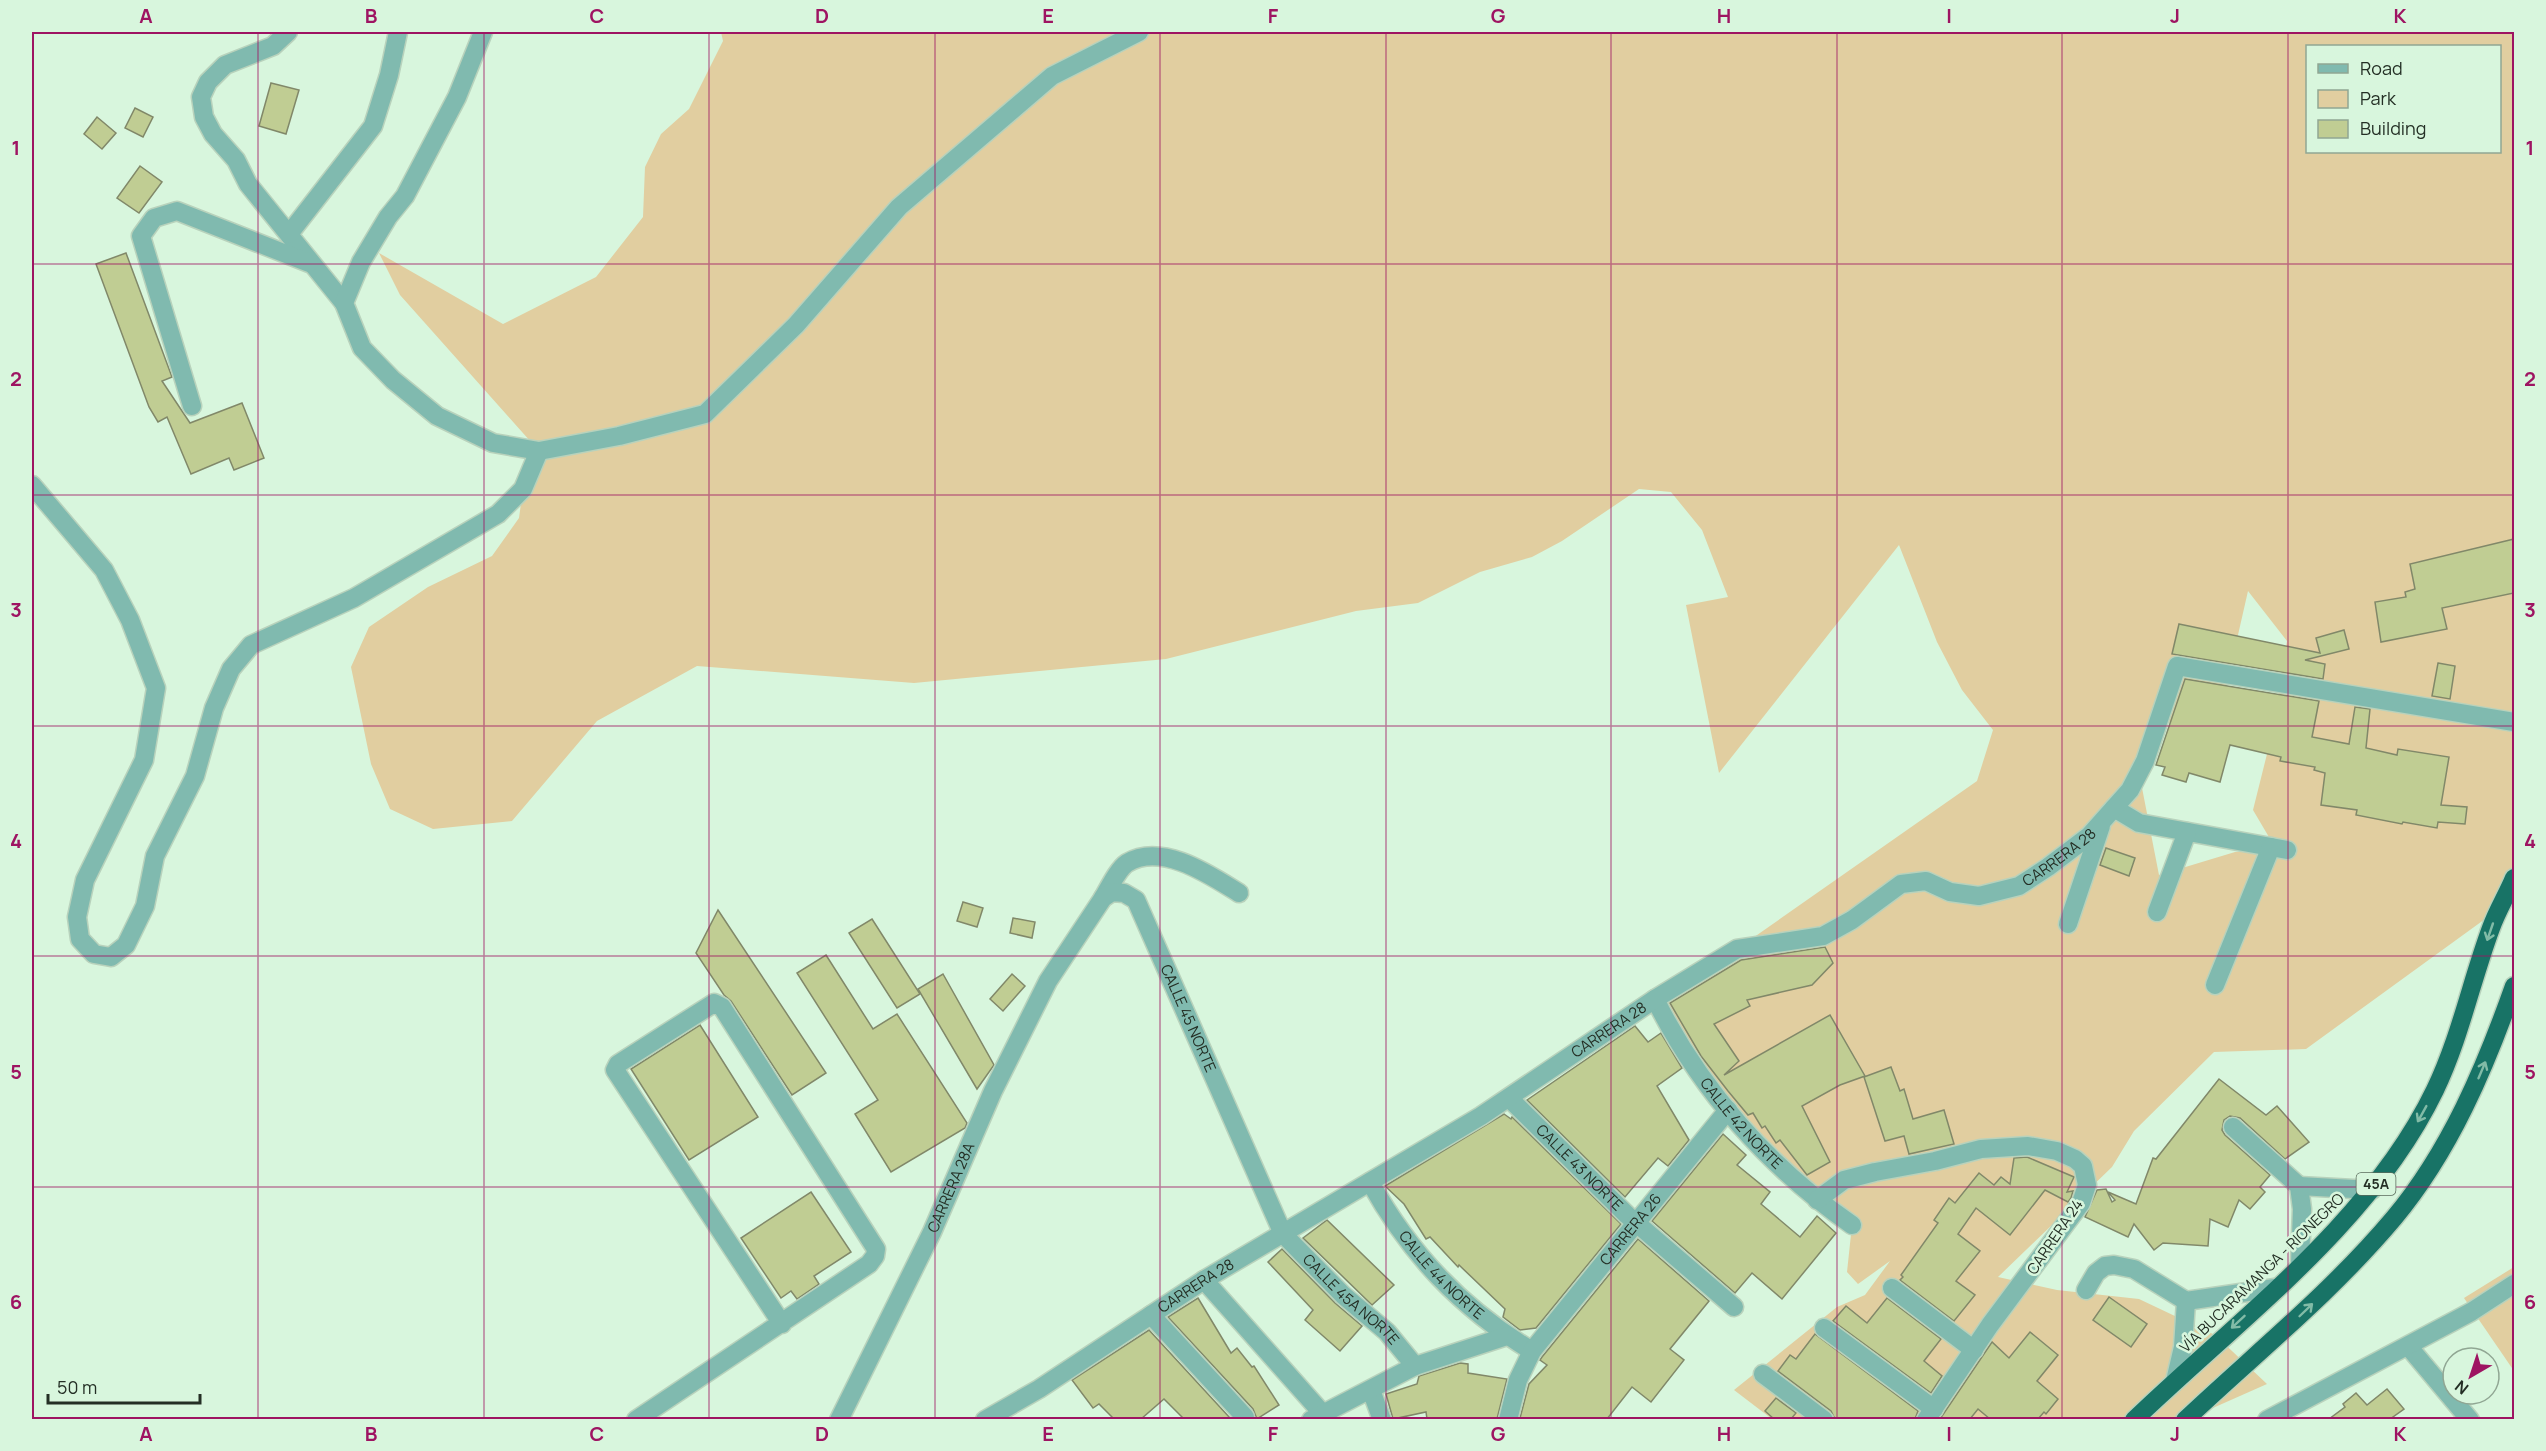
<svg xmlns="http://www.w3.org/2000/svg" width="2546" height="1451" viewBox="0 0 2546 1451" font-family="Manrope,sans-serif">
<rect width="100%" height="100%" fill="#d8f6dd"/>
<g fill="#e1cea0" fill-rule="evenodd">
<path d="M721,32H2514V898L2306,1049L2214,1052L2134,1131L2112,1167L1998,1277L2057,1290L2139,1299L2215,1335L2267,1384L2188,1419H1772L1734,1390L1837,1307L1865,1295L1890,1261L1858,1284L1847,1272L1852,1225L1772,1160L1655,999L1737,949L1977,781L1993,730L1962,690L1937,642L1899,545L1719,773L1686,605L1728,597L1702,530L1671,492L1639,489L1562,541L1532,557L1480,572L1418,603L1356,611L1166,659L914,683L697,666L597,721L512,821L433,829L390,809L371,764L351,667L369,627L428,587L492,556L519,518L523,489L539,451L400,295L379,253L503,324L596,277L643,217L645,167L661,134L689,109L723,41ZM2308,46H2500V152H2308ZM2248,591L2287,641L2272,734L2253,810L2276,849L2235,852L2159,875L2136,757L2150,729L2147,726L2158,719L2215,736Z"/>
<polygon points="2514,1267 2514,1371 2464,1298"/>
</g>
<g fill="#c0cd93" stroke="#818869" stroke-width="1.5">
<polygon points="271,83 299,90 286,134 259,126"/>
<polygon points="135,108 153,117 143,137 125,128"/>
<polygon points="97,117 116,133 102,149 84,134"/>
<polygon points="140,166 162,182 139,213 117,198"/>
<polygon points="126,253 172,377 162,381 190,423 242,403 264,458 234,470 229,458 191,474 167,417 158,422 149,407 96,264"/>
<polygon points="2514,539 2514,593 2442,608 2447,629 2381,642 2375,602 2406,597 2405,592 2415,589 2410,564"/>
<polygon points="2179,624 2320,653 2316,638 2344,630 2349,649 2305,660 2325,664 2323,679 2172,654"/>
<polygon points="2438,663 2455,666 2450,699 2432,696"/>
<polygon points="2185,679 2319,701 2312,737 2349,744 2355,707 2370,709 2366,748 2397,755 2398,749 2449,757 2441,805 2467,807 2465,824 2438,822 2437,828 2403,822 2402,824 2356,815 2357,810 2321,805 2325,773 2314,770 2315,767 2280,761 2281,757 2230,745 2220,782 2189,773 2186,782 2162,775 2165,767 2156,765"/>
<polygon points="2106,848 2135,858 2129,876 2100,865"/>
<polygon points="963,902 983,908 977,927 957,921"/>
<polygon points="718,910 826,1073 792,1095 731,1001 724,995 696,953"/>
<polygon points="1013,918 1035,922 1032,938 1010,933"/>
<polygon points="872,919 920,994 897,1008 849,933"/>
<polygon points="1825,947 1833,963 1812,985 1747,1000 1750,1006 1714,1024 1739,1061 1724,1075 1830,1015 1865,1076 1840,1085 1802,1106 1830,1162 1807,1175 1780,1140 1776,1143 1765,1126 1762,1128 1753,1113 1748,1115 1728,1091 1701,1056 1670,1003 1741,960"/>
<polygon points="826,955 873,1029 897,1014 967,1123 965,1128 891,1172 855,1114 878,1100 797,973"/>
<polygon points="943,974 994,1065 977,1089 918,989"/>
<polygon points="1012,974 1025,986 1003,1011 990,999"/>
<polygon points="700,1025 758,1117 689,1160 631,1069"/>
<polygon points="1635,1026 1648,1042 1661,1033 1682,1068 1657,1086 1689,1140 1668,1166 1658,1158 1625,1197 1527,1100"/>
<polygon points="1891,1067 1900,1091 1904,1089 1913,1119 1944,1110 1954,1144 1909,1154 1904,1136 1885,1141 1864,1077"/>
<polygon points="2219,1079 2266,1115 2277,1106 2309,1142 2285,1159 2240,1118 2230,1116 2224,1120 2222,1130 2225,1135 2270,1175 2260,1187 2265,1192 2250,1209 2239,1200 2228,1227 2210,1219 2208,1246 2163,1243 2154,1250 2134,1224 2128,1237 2085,1217 2097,1190 2106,1189 2112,1202 2115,1200 2108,1192 2136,1204 2153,1158 2156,1159"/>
<polygon points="1504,1114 1511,1119 1512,1117 1621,1224 1536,1328 1520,1330 1503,1317 1505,1309 1459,1265 1458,1267 1430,1237 1426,1239 1404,1204 1385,1186"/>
<polygon points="1723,1134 1746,1155 1737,1165 1770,1192 1761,1204 1800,1237 1817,1216 1836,1233 1782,1299 1752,1273 1735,1293 1652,1221"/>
<polygon points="2027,1157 2074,1177 2067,1192 2073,1191 2071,1198 2068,1202 2045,1190 2010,1235 1976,1208 1958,1234 1980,1251 1956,1281 1975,1295 1954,1321 1900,1280 1903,1277 1901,1275 1938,1223 1934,1220 1949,1198 1955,1203 1979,1173 1994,1185 2001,1177 2010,1184 2014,1158"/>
<polygon points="811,1192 851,1252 814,1276 819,1284 797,1299 791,1291 781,1298 741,1238"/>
<polygon points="1327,1220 1394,1285 1372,1305 1303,1238"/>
<polygon points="1638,1239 1709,1301 1670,1349 1684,1360 1651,1402 1632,1387 1607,1419 1522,1419 1520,1418 1529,1384 1547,1365 1540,1360 1542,1357"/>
<polygon points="1282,1249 1335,1303 1362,1326 1340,1351 1305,1320 1313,1310 1268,1262"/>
<polygon points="2109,1297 2147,1324 2131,1347 2093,1320"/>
<polygon points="1198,1298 1231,1353 1237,1348 1252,1367 1254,1366 1279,1405 1257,1419 1253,1409 1168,1317"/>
<polygon points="1887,1298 1941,1339 1924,1361 1942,1376 1931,1393 1833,1321 1846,1306 1867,1323"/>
<polygon points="1149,1330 1230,1418 1228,1419 1184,1419 1164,1399 1141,1419 1114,1419 1099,1404 1093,1408 1072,1380"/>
<polygon points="2030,1332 2058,1355 2037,1381 2058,1399 2046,1414 2044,1412 2038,1419 1990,1419 1978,1409 1970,1419 1940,1419 1992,1342 2009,1358"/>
<polygon points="1815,1334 1918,1411 1915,1419 1835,1419 1831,1411 1778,1371 1790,1355 1796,1359"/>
<polygon points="1460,1363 1468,1364 1468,1373 1507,1379 1497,1419 1427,1419 1426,1412 1393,1419 1386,1394 1417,1384 1419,1376"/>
<polygon points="2387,1389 2404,1409 2390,1419 2329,1419 2345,1407 2343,1404 2356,1393 2367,1405"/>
<polygon points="1776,1398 1796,1413 1791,1419 1774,1419 1765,1411"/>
</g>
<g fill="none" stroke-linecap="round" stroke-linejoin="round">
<g stroke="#b8d2bc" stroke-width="21">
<g id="minor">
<polyline points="288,32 273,46 225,65 208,82 201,97 204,117 213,134 236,160 248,184 344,303"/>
<polyline points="483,32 457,97 405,196 388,217 361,262 344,303 362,348 393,380 437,416 493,443 539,451 619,436 705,414 796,325 899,207 1052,76 1139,32"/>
<polyline points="289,234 373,126 389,75 398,32"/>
<polyline points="192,406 141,236 154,218 177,211 309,263"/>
<polyline points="32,485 104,570 130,620 156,688 144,760 85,880 77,917 80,939 94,954 111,957 126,945 145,906 155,856 195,776 214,708 231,669 251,645 354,598 498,514 523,489 539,451"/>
<polyline points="2114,808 2139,823 2287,850"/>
<path d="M1103,898C1109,888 1118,869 1127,863C1162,842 1210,875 1239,893"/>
<polyline points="2157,912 2187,832"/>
<polyline points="2068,924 2101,826"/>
<polyline points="2215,985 2271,847"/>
<path id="s1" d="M1655,999C1700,1090 1769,1167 1852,1225"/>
<path id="s2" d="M1509,1098L1627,1215L1734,1307"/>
<polyline points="2233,1127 2299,1186 2302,1209 2300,1264"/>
<path id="s3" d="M1370,1182C1410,1254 1461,1308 1532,1351"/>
<polyline points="2299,1186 2372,1190"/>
<polyline points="1817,1200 1844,1180 1875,1172 1935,1161 1981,1149 2028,1146 2057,1151 2075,1159 2083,1166 2087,1185 2081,1203 1990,1325 1926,1420"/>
<polyline points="1204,1280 1322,1413"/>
<polyline points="1892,1288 1974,1350"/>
<polyline points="2086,1290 2096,1273 2105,1266 2114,1265 2134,1269 2186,1301 2275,1288"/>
<polyline points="1151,1315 1245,1417"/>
<polyline points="1824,1328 1934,1409"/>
<polyline points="2408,1346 2470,1420"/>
<polyline points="1763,1374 1824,1420"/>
<polyline points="2175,1381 2183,1347 2186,1301"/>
<polyline points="1371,1390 1382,1420"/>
<polyline points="636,1420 869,1264 875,1256 876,1249 722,1007 714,1003 618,1064 615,1070 782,1324"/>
<path id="s4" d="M839,1420L932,1232L993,1091L1048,981L1103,898L1112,892L1124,893L1136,900L1283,1234L1343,1295L1387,1332L1415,1366"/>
<path id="s5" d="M985,1420L1039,1389L1204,1280L1481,1116L1655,999L1737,949L1823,936L1852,920L1901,884L1926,881L1950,892L1979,896L2019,886L2048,867L2089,836L2130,790L2145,761L2177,666L2514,722"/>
<polyline points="1311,1420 1415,1366 1507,1336"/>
<path id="s6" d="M1508,1420L1518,1380L1532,1351L1728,1110"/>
<polyline points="2267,1420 2471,1312 2514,1284"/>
</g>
</g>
<g stroke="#b8d2bc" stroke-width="21">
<g id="highway">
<path d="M2134,1420C2239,1319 2371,1223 2435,1090C2460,1038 2471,982 2491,928C2497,911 2507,895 2514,878"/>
<path d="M2185,1420C2256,1353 2330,1294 2394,1218C2450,1151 2485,1068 2514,986"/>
</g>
</g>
<use href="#minor" stroke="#80baaf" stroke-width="18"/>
<use href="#highway" stroke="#187366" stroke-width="18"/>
</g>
<defs><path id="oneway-shaft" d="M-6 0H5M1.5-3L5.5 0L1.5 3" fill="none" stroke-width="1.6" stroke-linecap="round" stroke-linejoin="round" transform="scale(1.5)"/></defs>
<g stroke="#82bba7">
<use href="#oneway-shaft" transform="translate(2490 932) rotate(109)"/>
<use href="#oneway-shaft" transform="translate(2482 1070) rotate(-67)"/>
<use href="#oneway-shaft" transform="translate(2422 1114) rotate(119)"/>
<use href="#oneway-shaft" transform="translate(2306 1310) rotate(-44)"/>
<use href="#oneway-shaft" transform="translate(2238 1322) rotate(137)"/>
</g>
<path fill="none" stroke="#9e1462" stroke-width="1.5" stroke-opacity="0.55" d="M258,32V1420M484,32V1420M709,32V1420M935,32V1420M1160,32V1420M1386,32V1420M1611,32V1420M1837,32V1420M2062,32V1420M2288,32V1420M32,264H2514M32,495H2514M32,726H2514M32,956H2514M32,1187H2514"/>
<g text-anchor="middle" stroke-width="5" stroke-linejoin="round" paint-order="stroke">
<rect fill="#d8f6dd" stroke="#5a6b5c" stroke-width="1.5" x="2356.5" y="1173" width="39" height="22" rx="4.5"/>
<g font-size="14" font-weight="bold" fill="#242f25">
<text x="2376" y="1189">45A</text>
</g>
<g font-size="15" fill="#242f25" stroke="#d8f6dd">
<text dy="5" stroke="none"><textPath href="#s5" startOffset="1240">CARRERA 28</textPath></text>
<text dy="5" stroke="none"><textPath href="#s4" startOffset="752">CALLE 45 NORTE</textPath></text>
<text dy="5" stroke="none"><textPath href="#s5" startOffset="736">CARRERA 28</textPath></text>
<text dy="5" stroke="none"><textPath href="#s1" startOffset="152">CALLE 42 NORTE</textPath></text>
<text dy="5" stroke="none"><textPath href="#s2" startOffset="99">CALLE 43 NORTE</textPath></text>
<text dy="5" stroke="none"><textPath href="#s4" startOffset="258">CARRERA 28A</textPath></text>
<text dy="5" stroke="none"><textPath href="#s6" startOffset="230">CARRERA 26</textPath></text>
<text transform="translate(2055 1237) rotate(-56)" y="5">CARRERA 24</text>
<text transform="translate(2262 1273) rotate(-44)" y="5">VÍA BUCARAMANGA - RIONEGRO</text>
<text dy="5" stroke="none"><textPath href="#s3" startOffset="118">CALLE 44 NORTE</textPath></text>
<text dy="5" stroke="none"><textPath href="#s5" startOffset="250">CARRERA 28</textPath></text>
<text dy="5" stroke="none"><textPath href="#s4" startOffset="1082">CALLE 45A NORTE</textPath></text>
</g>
</g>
<rect width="2546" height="1451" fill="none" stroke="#d8f6dd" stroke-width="66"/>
<rect x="2306" y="45" width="195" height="108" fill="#d8f6dd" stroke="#90a693" stroke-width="1.5"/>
<rect x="2318" y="64" width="30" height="9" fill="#80baaf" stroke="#90a693" stroke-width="1.5"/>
<text x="2360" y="75" font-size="18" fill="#242f25">Road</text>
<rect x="2318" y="90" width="30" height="18" fill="#e1cea0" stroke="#90a693" stroke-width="1.5"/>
<text x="2360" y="105" font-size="18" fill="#242f25">Park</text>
<rect x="2318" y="120" width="30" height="18" fill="#c0cd93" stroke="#90a693" stroke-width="1.5"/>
<text x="2360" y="135" font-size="18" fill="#242f25">Building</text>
<g transform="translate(2471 1376) rotate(219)"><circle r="28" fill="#d8f6dd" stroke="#90a693" stroke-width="1.5"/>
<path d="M0-4.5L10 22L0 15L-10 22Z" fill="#9e1462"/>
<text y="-9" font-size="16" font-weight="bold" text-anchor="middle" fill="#242f25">N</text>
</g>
<path d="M48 1394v9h152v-9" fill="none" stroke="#242f25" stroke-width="3"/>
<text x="57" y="1394" font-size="18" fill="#242f25" stroke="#d8f6dd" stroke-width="4.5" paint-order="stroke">50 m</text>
<rect x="33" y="33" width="2480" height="1385" fill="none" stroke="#9e1462" stroke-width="2"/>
<g font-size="20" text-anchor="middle" font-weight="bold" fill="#9e1462">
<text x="146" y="23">A</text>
<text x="371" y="23">B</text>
<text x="597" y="23">C</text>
<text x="822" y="23">D</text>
<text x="1048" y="23">E</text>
<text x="1273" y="23">F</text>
<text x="1498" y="23">G</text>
<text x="1724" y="23">H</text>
<text x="1949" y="23">I</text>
<text x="2175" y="23">J</text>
<text x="2400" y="23">K</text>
<text x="16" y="155">1</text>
<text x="2530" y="155">1</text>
<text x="16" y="386">2</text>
<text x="2530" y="386">2</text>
<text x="16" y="617">3</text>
<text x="2530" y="617">3</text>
<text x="16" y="848">4</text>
<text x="2530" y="848">4</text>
<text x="16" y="1079">5</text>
<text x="2530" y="1079">5</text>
<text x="16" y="1309">6</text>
<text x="2530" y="1309">6</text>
<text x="146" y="1441">A</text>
<text x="371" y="1441">B</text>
<text x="597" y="1441">C</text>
<text x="822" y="1441">D</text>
<text x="1048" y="1441">E</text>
<text x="1273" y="1441">F</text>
<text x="1498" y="1441">G</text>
<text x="1724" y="1441">H</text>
<text x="1949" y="1441">I</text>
<text x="2175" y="1441">J</text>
<text x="2400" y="1441">K</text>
</g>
</svg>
